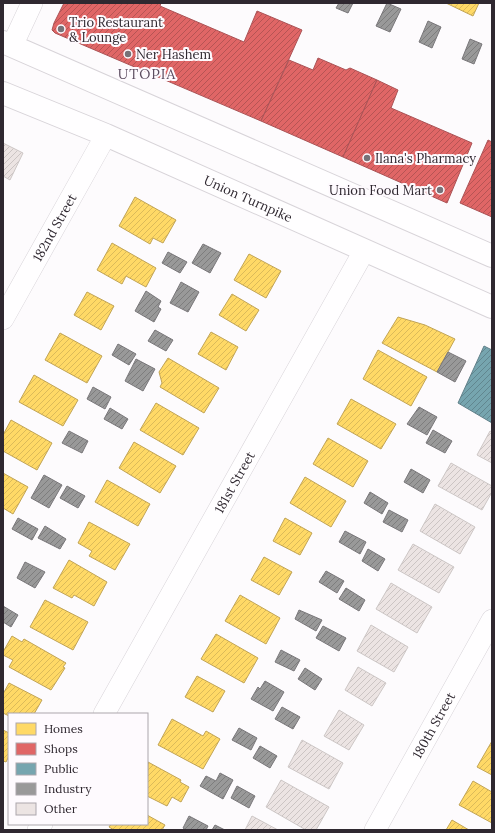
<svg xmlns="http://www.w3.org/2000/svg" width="495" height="833" viewBox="0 0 495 833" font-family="Lora,serif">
<defs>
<pattern id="homes-hatch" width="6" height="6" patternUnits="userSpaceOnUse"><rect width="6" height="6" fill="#ffd966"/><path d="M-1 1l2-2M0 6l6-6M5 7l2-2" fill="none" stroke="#dbba59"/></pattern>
<pattern id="shops-hatch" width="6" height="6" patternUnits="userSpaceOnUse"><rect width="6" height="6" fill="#e06666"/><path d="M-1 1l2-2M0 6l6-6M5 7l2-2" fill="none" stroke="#b65454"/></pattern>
<pattern id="public-hatch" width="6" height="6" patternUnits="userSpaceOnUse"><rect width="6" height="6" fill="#76a5af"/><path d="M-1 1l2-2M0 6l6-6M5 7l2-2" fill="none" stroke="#61868f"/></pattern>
<pattern id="industry-hatch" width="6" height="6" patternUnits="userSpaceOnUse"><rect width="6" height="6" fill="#999"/><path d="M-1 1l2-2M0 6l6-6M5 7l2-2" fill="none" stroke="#7d7d7d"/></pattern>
<pattern id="building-hatch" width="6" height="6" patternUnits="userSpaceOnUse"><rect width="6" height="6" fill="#ece4e3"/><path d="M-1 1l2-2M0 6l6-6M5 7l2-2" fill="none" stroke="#cbc4c3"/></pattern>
</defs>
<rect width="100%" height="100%" fill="#fdfbfd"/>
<g fill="url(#homes-hatch)" stroke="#c1a456">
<polygon points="446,3 479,3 473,16"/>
<polygon points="135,197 176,220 163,243 153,238 150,244 119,226"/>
<polygon points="112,243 156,268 146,287 126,276 122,284 97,270"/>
<polygon points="249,254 281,271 266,298 234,280"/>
<polygon points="87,292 114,306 101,330 74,315"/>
<polygon points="232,294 259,310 246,331 219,315"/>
<polygon points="398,317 425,325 455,339 437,372 382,343"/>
<polygon points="211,332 238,347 226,370 198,354"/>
<polygon points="60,333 102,356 87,383 45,360"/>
<polygon points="378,350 427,377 411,406 363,379"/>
<polygon points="168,358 219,388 204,413 160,387 162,383 159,372"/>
<polygon points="34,375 78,400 63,426 19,402"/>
<polygon points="351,399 396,424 381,449 337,424"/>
<polygon points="156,403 199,428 183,455 140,430"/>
<polygon points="11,420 52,443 37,470 3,451 3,435"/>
<polygon points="328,438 368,461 353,487 313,464"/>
<polygon points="134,442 176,466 160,493 119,468"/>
<polygon points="3,473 28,487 13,514 3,508"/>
<polygon points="305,477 346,501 331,527 290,503"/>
<polygon points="107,480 150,504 138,526 95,502"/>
<polygon points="285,518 312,533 300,555 273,541"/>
<polygon points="89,522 130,544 115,570 89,556 92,551 78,543"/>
<polygon points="264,557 292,572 279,595 251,580"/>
<polygon points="69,560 107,582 94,606 74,595 72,598 53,588"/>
<polygon points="240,595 280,618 266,644 225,621"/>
<polygon points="45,600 88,622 73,650 30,627"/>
<polygon points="216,634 258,658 244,683 201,659"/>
<polygon points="12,636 22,642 24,639 66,663 63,667 65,668 51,690 9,667 13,660 3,655 3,652"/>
<polygon points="197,676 225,691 213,712 185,697"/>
<polygon points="9,683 42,700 34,714 9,714 9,716 3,713 3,694"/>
<polygon points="172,719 203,736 206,731 220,739 203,769 158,745"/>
<polygon points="3,730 9,733 9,756 6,762 3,761"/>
<polygon points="492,741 492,775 477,767"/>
<polygon points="148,762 181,780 180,782 189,787 181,802 172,797 167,806 147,796"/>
<polygon points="473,781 492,792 492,823 459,805"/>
<polygon points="147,815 165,825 162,830 114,830 109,827 111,824 147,824"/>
<polygon points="452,820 469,830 446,830"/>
</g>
<g fill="url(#shops-hatch)" stroke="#ab5356">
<polygon points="64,3 161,3 160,6 244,42 257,11 302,30 261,121 55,33 52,30 54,23"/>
<polygon points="318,58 346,70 350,68 377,80 343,157 261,121 289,60 313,70"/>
<polygon points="377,80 398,90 391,108 472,143 447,203 343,157"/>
<polygon points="488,140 492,142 492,217 460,203"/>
</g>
<polygon fill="url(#public-hatch)" stroke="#618089" points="484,346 492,350 492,423 458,403"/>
<g fill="url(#industry-hatch)" stroke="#79777a">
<polygon points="339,3 353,3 348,13 336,8"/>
<polygon points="387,3 401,9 390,32 376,26"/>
<polygon points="428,21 441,27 432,48 419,42"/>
<polygon points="470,39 482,44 474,64 462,59"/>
<polygon points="203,244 221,253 210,273 192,263"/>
<polygon points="168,252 187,262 180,273 162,263"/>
<polygon points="181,282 199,292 188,312 170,303"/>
<polygon points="146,291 161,301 158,307 161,309 154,322 135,311"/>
<polygon points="155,330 173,340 166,351 148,341"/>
<polygon points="118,344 136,354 129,365 112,355"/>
<polygon points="448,352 466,361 455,382 437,372"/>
<polygon points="136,359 155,369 143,391 125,381"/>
<polygon points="93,387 111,397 105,409 87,399"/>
<polygon points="419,407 437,417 427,435 407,424"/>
<polygon points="110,408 128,419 122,429 104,419"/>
<polygon points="433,430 452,441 445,453 426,443"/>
<polygon points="69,431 88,441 82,453 62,443"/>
<polygon points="411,469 430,480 423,493 404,482"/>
<polygon points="44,475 62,485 49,508 31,498"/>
<polygon points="67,486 85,496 78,508 60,498"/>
<polygon points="370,492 388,503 382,514 364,503"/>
<polygon points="389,510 408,520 402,532 383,522"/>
<polygon points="18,518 38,529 32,540 12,529"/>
<polygon points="45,526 66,539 60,549 38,538"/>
<polygon points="345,531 366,542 360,554 339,542"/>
<polygon points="368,549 385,559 378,571 362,561"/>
<polygon points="25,562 45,572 35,588 17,578"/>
<polygon points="326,571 344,581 337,593 319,582"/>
<polygon points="346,588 365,600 359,611 339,599"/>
<polygon points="3,606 18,615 11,627 3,622"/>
<polygon points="299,610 322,620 316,631 295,619"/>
<polygon points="323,626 346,638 339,651 316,638"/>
<polygon points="281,650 300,660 294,671 275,662"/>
<polygon points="305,668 322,679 315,690 298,679"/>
<polygon points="265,681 284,692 273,711 251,699 258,687 260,689"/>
<polygon points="282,707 300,717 293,729 275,719"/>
<polygon points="239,728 257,738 251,750 232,740"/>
<polygon points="260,746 277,756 270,768 253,758"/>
<polygon points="220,773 233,780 223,799 200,786 206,776 216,781"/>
<polygon points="237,786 255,796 249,808 231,798"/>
<polygon points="189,816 208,826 206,830 186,830 183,828"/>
<polygon points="215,825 225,830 212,830"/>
</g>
<g fill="url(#building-hatch)" stroke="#cdc7c6">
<polygon points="3,143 23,153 10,180 3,176"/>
<polygon points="490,431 492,432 492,463 477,455"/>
<polygon points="451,463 492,486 492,492 482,510 438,486"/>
<polygon points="435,504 475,527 460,554 420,531"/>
<polygon points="413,544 454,567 439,593 398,570"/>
<polygon points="391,583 432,607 417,633 376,609"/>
<polygon points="371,625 408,647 394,672 357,651"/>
<polygon points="358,667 386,683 372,706 345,690"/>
<polygon points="339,710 364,725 349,750 324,736"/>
<polygon points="302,740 343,763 329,789 288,767"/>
<polygon points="281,780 329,807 316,830 306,830 266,807"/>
<polygon points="252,816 278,830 245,830"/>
</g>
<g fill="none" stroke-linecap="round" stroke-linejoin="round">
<g stroke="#d8d4d9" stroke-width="22">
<g id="minor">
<polyline points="12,46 32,3"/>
<path id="s1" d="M3,319L106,135"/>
<path id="s2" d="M104,714L364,251"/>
<polyline points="38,830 42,824"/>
<path id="s3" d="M375,830L492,620"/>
</g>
</g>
<g stroke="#d8d4d9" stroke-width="24">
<g id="primary">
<polyline points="3,42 492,256"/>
<path id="s4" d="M3,93L106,135L492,307"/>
</g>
</g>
<use href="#minor" stroke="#fffeff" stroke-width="21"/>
<use href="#primary" stroke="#fffeff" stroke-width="22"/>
</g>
<g fill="#777278" stroke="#fefafe" stroke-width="1.5">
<circle cx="61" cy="29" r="4"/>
<circle cx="128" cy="54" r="4"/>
<circle cx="367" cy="158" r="4"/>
<circle cx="440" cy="190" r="4"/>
</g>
<g text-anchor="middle" stroke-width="4" stroke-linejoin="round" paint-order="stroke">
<g font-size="13" fill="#2f2830" stroke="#fefafe" text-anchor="start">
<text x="69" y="27">Trio Restaurant<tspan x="69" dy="15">&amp; Lounge</tspan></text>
<text x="136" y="59">Ner Hashem</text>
<text x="375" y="163">Ilana's Pharmacy</text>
<text x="432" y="195" text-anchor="end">Union Food Mart</text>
</g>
<g font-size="13" fill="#2f2830" stroke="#fefafe">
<text dy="5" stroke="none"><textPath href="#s4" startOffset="267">Union Turnpike</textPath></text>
<text dy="5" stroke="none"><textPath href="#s1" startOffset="105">182nd Street</textPath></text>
<text dy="5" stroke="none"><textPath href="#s2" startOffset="266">181st Street</textPath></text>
<text dy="5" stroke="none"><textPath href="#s3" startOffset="120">180th Street</textPath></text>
</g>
<g font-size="14" letter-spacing="1" fill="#5d4d60" stroke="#fefafe">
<text x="147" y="79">UTOPIA</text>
</g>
</g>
<rect width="495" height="833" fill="none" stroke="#2f2830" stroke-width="8"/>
<rect x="8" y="713" width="140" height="112" fill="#fefafe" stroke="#aba6ac"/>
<rect x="16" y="723" width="20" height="12" fill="#ffd966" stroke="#aba6ac"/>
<text x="44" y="733" font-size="12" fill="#2f2830">Homes</text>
<rect x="16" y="743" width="20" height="12" fill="#e06666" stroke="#aba6ac"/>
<text x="44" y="753" font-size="12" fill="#2f2830">Shops</text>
<rect x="16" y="763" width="20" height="12" fill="#76a5af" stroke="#aba6ac"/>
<text x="44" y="773" font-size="12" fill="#2f2830">Public</text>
<rect x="16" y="783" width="20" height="12" fill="#999999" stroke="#aba6ac"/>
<text x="44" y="793" font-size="12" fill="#2f2830">Industry</text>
<rect x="16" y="803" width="20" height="12" fill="#ece4e3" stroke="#aba6ac"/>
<text x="44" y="813" font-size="12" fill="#2f2830">Other</text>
</svg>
